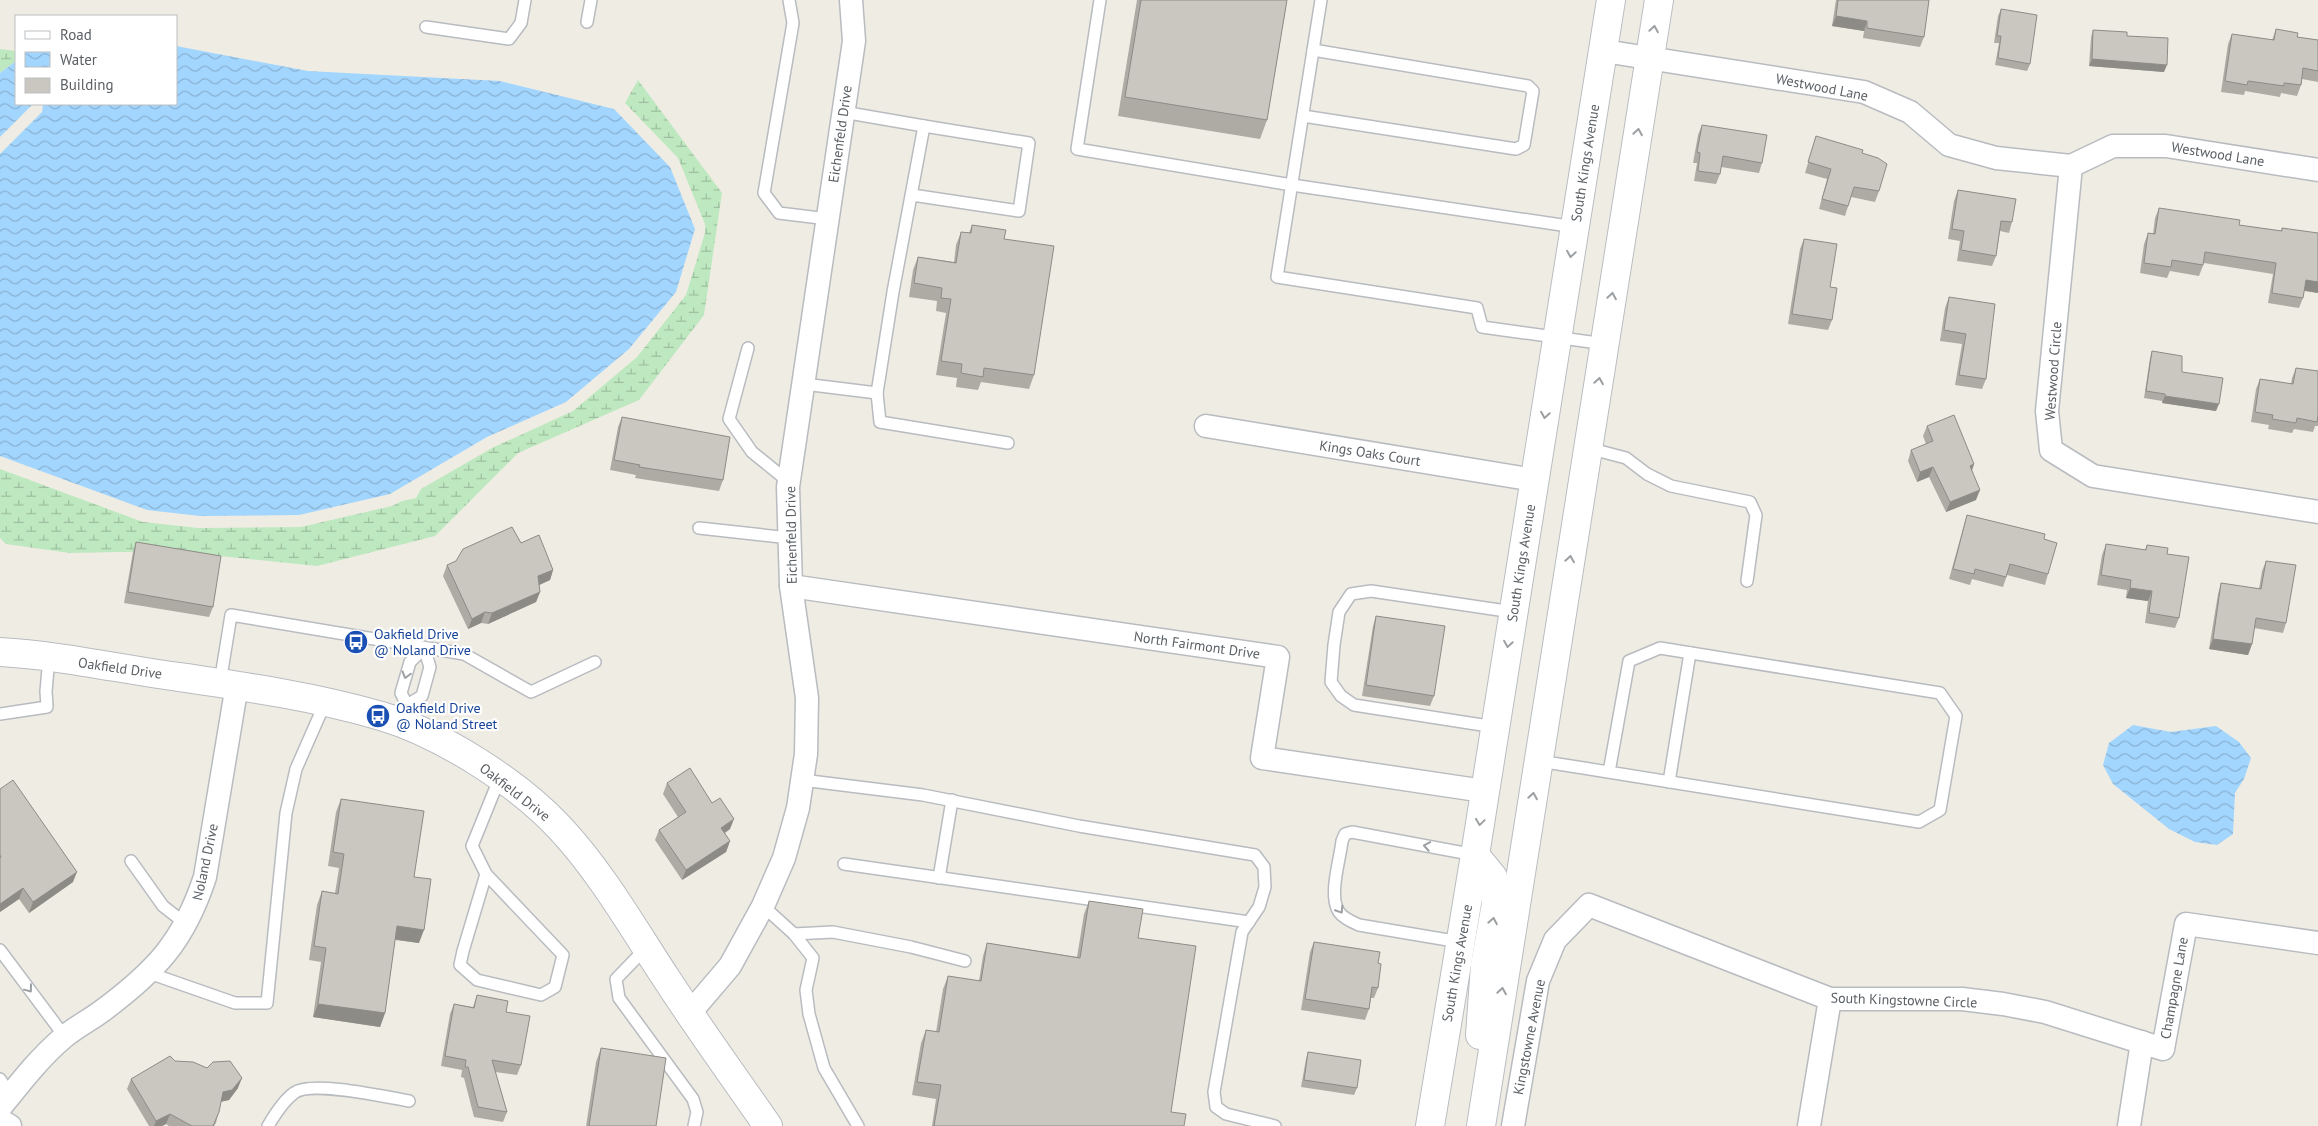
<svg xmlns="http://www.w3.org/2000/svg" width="2318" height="1126" viewBox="0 0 2318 1126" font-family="'PT Sans',sans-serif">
<defs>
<pattern id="wetland-marsh" width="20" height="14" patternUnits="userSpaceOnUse" patternTransform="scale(1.25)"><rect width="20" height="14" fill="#bee8bf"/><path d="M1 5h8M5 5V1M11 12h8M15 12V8" fill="none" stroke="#9dbf9f"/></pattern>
<pattern id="water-waves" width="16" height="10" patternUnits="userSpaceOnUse" patternTransform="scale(1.25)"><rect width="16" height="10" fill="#a3d6ff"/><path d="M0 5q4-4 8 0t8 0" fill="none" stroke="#88b1d2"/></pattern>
</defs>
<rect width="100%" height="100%" fill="#efede3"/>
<g fill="url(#wetland-marsh)">
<polygon points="0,49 16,51 16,61 0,73"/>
<polygon points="638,80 722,193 704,315 639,400 518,453 435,536 317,566 172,551 70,553 6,544 0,538 0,469 143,522 198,528 301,527 392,506 402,501 416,498 421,489 492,448 573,411 637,357 686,295 705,233 705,224 678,158 625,103"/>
</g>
<g fill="url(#water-waves)">
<polygon points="176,46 308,71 500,81 614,109 670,167 695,229 676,292 629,349 566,402 487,437 390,494 299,515 200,516 147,510 0,456 0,154 42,112 43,104 176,104"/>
<polygon points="16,61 16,104 32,105 0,137 0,73"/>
<polygon points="2133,725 2171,732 2216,726 2239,742 2251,758 2244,779 2235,793 2233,834 2217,845 2195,842 2169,829 2113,784 2103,765 2109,743"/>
</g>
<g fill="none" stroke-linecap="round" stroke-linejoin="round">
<g stroke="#b8bbc0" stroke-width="14">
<g id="service">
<polyline points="789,0 793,23 764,193 779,213 828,219"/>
<polyline points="1100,0 1077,149 1292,185 1575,227"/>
<polyline points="1321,0 1277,277 1477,308 1482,327 1605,344"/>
<polyline points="587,22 591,0"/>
<polyline points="426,27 509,39 521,23 525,0"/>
<polyline points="1303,116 1516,149 1524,145 1533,91 1528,86 1313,50"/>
<polyline points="912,195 1019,211 1029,143 924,126"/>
<polyline points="748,348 729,419 752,452 789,482"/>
<polyline points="804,384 877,393 893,292 924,126 843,112"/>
<polyline points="877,393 880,422 1008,443"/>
<polyline points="1588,448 1626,458 1647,474 1671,486 1750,502 1756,515 1747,581"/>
<polyline points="699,528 790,538"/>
<polyline points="220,683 231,615 464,654 531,692 595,662"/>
<polyline points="0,714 47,707 46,691 49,658"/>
<polyline points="400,724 407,705 422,696 430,667 424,648 410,662 401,693 407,705"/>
<polyline points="1495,727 1354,705 1341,696 1331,682 1334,645 1339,612 1351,594 1371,591 1513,612"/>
<path d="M1539,761C1666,781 1793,802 1919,822L1940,810L1956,716L1940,693L1660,648L1629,661L1609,772"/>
<polyline points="802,780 923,795 1079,826 1255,855 1264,867 1265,887 1259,907 1242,932 1214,1092 1216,1107 1226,1114 1275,1126"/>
<polyline points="1669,782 1690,653"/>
<polyline points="131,861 163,906 186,924"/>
<polyline points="844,864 1249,922"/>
<polyline points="486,874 463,951 460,965 477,980 541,995 555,987 563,955 486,874 472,846 500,777"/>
<polyline points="939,878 952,800"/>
<polyline points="763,906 794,934 813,958 806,990 809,1014 824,1068 858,1126"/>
<polyline points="794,934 833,932 911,947 965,961"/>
<path d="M1460,942L1359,925C1352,922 1343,918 1339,912C1328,896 1340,860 1342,841L1345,834L1352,832L1475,855"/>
<polyline points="646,948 616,979 619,998 693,1099 697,1112 694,1126"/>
<polyline points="0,950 65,1037"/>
<polyline points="149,973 235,1003 267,1003 286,813 296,769 325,703"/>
<polyline points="0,1079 10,1095"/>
<path d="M268,1126C275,1114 283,1101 294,1093C311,1080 386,1097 409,1101"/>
</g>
</g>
<g stroke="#b8bbc0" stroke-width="25">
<g id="minor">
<polyline points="1604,51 1864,92 1910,112 1949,145 1996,158 2071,166 2113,146 2166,146 2318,170"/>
<polyline points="2071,166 2047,411 2051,450 2093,476 2318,512"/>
<polyline points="1206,426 1534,480"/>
<polyline points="791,586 1278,657 1262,758 1484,791"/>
<polyline points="689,1014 730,966 763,906 784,858 798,808 806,754 807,698 791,586 788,487 854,41 851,0"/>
<path d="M0,1108C20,1083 40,1057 64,1037C76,1027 90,1020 102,1011C156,971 184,941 205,877L237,685"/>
<polyline points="0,1120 10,1126"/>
<polyline points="1513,1126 1538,981 1555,940 1589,905 1830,999 1962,999 2003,1004 2045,1012 2163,1049 2186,924 2318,943"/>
<polyline points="1809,1126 1830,999"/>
<polyline points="2129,1126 2142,1042"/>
</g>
</g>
<g stroke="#b8bbc0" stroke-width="30">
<path id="tertiary" d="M0,652C53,655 106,666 158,674C233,685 309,695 381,716C442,734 518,783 560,828C602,873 633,928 666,978C699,1029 734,1077 768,1126"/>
</g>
<g stroke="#b9bdc3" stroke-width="30">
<g id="secondary">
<polyline points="1475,855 1493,877 1496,904 1485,965 1480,1035"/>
<polyline points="1430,1126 1475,855 1611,0"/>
<polyline points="1481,1126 1659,0"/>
</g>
</g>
<use href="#service" stroke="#fff" stroke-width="11"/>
<use href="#minor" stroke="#fff" stroke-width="22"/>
<use href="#tertiary" stroke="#fff" stroke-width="28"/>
<use href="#secondary" stroke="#fff" stroke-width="28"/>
</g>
<g fill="#aeaba5">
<polygon points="1137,0 1287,0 1267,120 1260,139 1118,116"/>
<polygon points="1836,0 1929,0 1924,37 1920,47 1863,38 1864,31 1832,26"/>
<polygon points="2001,9 2030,64 2027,71 1995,65 1999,43 1994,43 1998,16"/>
<polygon points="2276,29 2297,37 2318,40 2318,82 2302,79 2301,85 2297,96 2281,93 2280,97 2245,91 2244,95 2221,92 2228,44 2232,34 2272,40"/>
<polygon points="2093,30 2127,36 2164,72 2089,66 2091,37"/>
<polygon points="1702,125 1762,163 1759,173 1721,167 1720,174 1716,184 1694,181 1697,163 1693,163 1698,135"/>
<polygon points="1816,136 1862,153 1879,191 1875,202 1851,197 1845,216 1819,209 1827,179 1805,173"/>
<polygon points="1958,190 2012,222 2009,233 2000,231 1996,256 1992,266 1957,261 1960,241 1948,239 1954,201"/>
<polygon points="2159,208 2239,225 2281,231 2282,228 2318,293 2304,291 2303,298 2299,308 2268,303 2273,274 2204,263 2199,276 2170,271 2167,278 2140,273 2144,244 2148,233 2153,234 2155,218"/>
<polygon points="972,225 1004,239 1034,375 1029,389 981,382 978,390 956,387 957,378 936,375 946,313 936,311 937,301 909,297 913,270 918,257 954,262 956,245 961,232 969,233"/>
<polygon points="1804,239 1830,287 1832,320 1828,330 1788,324 1800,249"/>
<polygon points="1949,297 1986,379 1982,389 1955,385 1962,344 1940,341 1945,308"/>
<polygon points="2152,351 2182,372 2216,411 2162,403 2162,401 2144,398 2150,358"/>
<polygon points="2296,368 2318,371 2318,426 2315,426 2313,432 2294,429 2292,433 2268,429 2269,425 2251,422 2256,389 2260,379 2291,384 2292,378"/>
<polygon points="622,417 723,480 719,491 635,478 636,475 610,470 618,427"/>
<polygon points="1927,426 1974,464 1972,471 1976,500 1946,512 1929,477 1917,482 1908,461 1911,450 1926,444 1923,436"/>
<polygon points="1967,515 2044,539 2048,574 2045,585 2007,575 2003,587 1972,579 1970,585 1949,579 1964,525"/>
<polygon points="136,542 213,607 209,617 124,603 133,552"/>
<polygon points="521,543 553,570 550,580 539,585 540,592 536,602 488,624 481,623 468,629 443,576 447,565"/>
<polygon points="2106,544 2145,550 2147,545 2167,554 2179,618 2175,628 2145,623 2148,601 2126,598 2127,590 2097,585 2102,555"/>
<polygon points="2266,561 2286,623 2283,633 2254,628 2252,644 2248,655 2209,649 2218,594 2221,583 2259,589 2262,571"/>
<polygon points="1376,616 1434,696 1430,706 1362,696 1373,626"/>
<polygon points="667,783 712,803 730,829 725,833 730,841 726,852 682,880 655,840 659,830 678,817 663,794"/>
<polygon points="0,789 73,882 29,913 19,899 0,912"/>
<polygon points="341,799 414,877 419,943 395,940 385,1013 380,1027 313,1017 321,962 309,960 317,905 322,891 335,893 339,868 328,866 336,812"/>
<polygon points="1089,901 1138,938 1171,1112 1184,1126 932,1126 936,1099 912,1095 921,1043 926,1030 936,1032 943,989 948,976 979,981 983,956 987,943 1077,957 1084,914"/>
<polygon points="1314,942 1378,963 1378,988 1374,998 1371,998 1369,1009 1365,1020 1301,1010 1310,952"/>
<polygon points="477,995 506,1012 521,1065 517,1075 495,1072 507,1112 503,1122 474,1117 464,1078 461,1077 462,1070 441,1066 450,1014 454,1004 473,1007"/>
<polygon points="601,1048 656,1126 586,1126 596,1062"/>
<polygon points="1308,1052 1357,1088 1354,1095 1301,1087 1306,1059"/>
<polygon points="131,1079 238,1088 229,1100 221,1102 216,1123 214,1126 169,1126 166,1124 162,1126 149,1126 127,1089"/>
</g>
<g fill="#8d8b86">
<polygon points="1836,16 1867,21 1864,31 1832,26"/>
<polygon points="2092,59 2167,65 2164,72 2089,66"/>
<polygon points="2306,280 2318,282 2318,293 2302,290"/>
<polygon points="2165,396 2219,404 2216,411 2162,403"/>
<polygon points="1974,464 1970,475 1970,466"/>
<polygon points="1933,467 1929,477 1917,482 1920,472"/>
<polygon points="1980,490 1976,500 1946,512 1950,502"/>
<polygon points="553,570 550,580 535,587 538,576"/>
<polygon points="2130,588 2152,591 2148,601 2126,598"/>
<polygon points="540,592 536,602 488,624 492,613"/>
<polygon points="485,612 481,623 468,629 472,619"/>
<polygon points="2213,639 2252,644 2248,655 2209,649"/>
<polygon points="734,819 730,829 717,838 721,828"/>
<polygon points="730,841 726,852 682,880 686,870"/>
<polygon points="77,872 73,882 29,913 33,902"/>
<polygon points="23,888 19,899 0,912 0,904"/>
<polygon points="397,926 424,930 419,943 392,939"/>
<polygon points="318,1004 385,1013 380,1027 313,1017"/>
<polygon points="242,1078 238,1088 229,1100 219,1102 223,1092"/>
<polygon points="170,1114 166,1124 162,1126 154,1126 156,1121"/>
</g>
<g fill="#cac7c0" stroke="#8d8b86">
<polygon points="1141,0 1287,0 1267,120 1125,97"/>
<polygon points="1838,0 1929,0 1924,37 1867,28 1867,21 1836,16"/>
<polygon points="2001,9 2037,15 2030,64 1998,58 2001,36 1997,36"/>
<polygon points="2276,29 2298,33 2297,37 2318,40 2318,71 2303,68 2301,85 2284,83 2284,86 2248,81 2247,85 2225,81 2232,34 2274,40"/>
<polygon points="2093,30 2127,32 2127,36 2168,38 2167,65 2092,59"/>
<polygon points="1702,125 1767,135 1762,163 1723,156 1720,174 1698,171 1700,153 1697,152"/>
<polygon points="1816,136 1863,150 1862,153 1878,158 1887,164 1879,191 1854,187 1848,206 1822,199 1831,169 1808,162"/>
<polygon points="1958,190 2016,199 2012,222 2001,221 1996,256 1961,250 1964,231 1952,229"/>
<polygon points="2159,208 2240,220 2239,225 2282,231 2282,228 2318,233 2318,282 2306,280 2303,298 2272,293 2276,263 2205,252 2203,265 2172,260 2171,267 2144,263 2148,233 2155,234"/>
<polygon points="972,225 1006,230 1004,239 1054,246 1034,375 984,368 983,377 961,373 962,364 941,361 951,299 941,298 942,288 914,283 918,257 956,263 961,232 971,233"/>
<polygon points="1804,239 1837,244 1830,287 1837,288 1832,320 1792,314"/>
<polygon points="1949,297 1995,304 1986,379 1959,375 1966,334 1944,330"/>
<polygon points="2152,351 2182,356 2182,372 2223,378 2219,404 2165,396 2165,394 2146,391"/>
<polygon points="2296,368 2318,371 2318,415 2317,422 2297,418 2296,423 2272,419 2273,415 2255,412 2260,379 2293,384"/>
<polygon points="1954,415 1974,464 1970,466 1980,490 1950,502 1933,467 1920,472 1911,450 1933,441 1927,426"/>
<polygon points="622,417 730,437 723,480 639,467 640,465 614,460"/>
<polygon points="1967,515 2045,534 2044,539 2057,543 2048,574 2010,564 2006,577 1975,569 1974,574 1953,569"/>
<polygon points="512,527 521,543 539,535 553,570 538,576 540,592 492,613 485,612 472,619 447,565 456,561 463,549"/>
<polygon points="136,542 221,556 213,607 128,592"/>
<polygon points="2106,544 2146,550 2147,545 2168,548 2167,554 2189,557 2179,618 2149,613 2152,591 2130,588 2131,580 2101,575"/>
<polygon points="2266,561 2296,565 2286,623 2256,618 2252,644 2213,639 2221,583 2261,589"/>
<polygon points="1376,616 1445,626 1434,696 1366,685"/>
<polygon points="690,768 712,803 720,798 734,819 721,828 730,841 686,870 659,830 686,812 667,783"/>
<polygon points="13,780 77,872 33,902 23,888 0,904 0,858 1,857 0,855 0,789"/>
<polygon points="341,799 424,811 414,877 431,879 424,930 397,926 385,1013 318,1004 326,948 314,946 322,891 338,894 344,854 333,852"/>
<polygon points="1089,901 1143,909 1138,938 1196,946 1171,1112 1186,1114 1184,1126 934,1126 941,1085 917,1082 926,1030 939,1032 948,976 981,981 987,943 1080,958"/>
<polygon points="1314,942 1380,952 1378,963 1381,964 1378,988 1372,987 1369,1009 1305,999"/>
<polygon points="477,995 508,1001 506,1012 530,1016 521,1065 492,1060 507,1112 478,1107 468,1067 465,1067 466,1060 445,1056 454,1004 474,1008"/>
<polygon points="601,1048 666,1058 656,1126 589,1126"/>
<polygon points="1308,1052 1361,1060 1357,1088 1304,1080"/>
<polygon points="170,1056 175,1061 193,1062 207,1068 213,1062 230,1061 242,1078 232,1090 223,1092 219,1112 213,1126 192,1126 170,1114 156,1121 131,1079"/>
</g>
<defs><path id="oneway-chevron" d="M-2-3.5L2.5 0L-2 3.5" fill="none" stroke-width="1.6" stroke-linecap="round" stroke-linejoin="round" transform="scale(1.25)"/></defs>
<g stroke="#9da0a3">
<use href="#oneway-chevron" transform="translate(1654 29) rotate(-81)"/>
<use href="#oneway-chevron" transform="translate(1638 132) rotate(-81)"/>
<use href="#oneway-chevron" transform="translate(1571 254) rotate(99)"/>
<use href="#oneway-chevron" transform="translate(1612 296) rotate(-81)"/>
<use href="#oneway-chevron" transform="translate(1599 381) rotate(-81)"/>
<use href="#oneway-chevron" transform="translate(1545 415) rotate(99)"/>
<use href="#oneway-chevron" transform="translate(1570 559) rotate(-81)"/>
<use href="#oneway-chevron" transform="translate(1508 644) rotate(99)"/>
<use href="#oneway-chevron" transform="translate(406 675) rotate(106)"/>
<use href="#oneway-chevron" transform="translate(1533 796) rotate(-81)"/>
<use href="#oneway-chevron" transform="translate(1480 822) rotate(98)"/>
<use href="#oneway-chevron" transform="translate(1427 846) rotate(-170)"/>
<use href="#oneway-chevron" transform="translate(1340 910) rotate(57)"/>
<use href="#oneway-chevron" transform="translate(1493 921) rotate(-80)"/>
<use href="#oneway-chevron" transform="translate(29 989) rotate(53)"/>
<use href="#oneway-chevron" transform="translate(1502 991) rotate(-81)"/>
</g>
<defs>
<g id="bus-disc" transform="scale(1.25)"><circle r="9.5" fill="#1a4fb4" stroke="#fff"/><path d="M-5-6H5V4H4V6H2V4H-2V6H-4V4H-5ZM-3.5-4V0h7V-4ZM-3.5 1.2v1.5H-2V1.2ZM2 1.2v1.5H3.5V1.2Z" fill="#fff"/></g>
</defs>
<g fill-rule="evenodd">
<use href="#bus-disc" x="356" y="642"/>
<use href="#bus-disc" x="378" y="716"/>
</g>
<g text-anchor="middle" stroke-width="4.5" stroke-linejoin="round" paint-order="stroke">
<g font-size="14" fill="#5b6065" stroke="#fff">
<text transform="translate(1822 87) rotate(11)" y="5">Westwood Lane</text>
<text transform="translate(840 134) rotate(-82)" y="5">Eichenfeld Drive</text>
<text transform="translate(2218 154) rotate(9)" y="5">Westwood Lane</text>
<text transform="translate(1585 163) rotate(-81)" y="5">South Kings Avenue</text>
<text transform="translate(2053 371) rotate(-86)" y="5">Westwood Circle</text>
<text transform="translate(1370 453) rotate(9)" y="5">Kings Oaks Court</text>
<text transform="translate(791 535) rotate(-91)" y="5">Eichenfeld Drive</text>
<text transform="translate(1521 563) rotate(-81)" y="5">South Kings Avenue</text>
<text transform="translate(1197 645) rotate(8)" y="5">North Fairmont Drive</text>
<text transform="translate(120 668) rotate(8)" y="5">Oakfield Drive</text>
<text transform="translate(515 792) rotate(38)" y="5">Oakfield Drive</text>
<text transform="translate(205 862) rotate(-78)" y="5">Noland Drive</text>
<text transform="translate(1457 963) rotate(-80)" y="5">South Kings Avenue</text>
<text transform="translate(2174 988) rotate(-80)" y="5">Champagne Lane</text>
<text transform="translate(1904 1000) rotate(2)" y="5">South Kingstowne Circle</text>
<text transform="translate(1529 1037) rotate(-79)" y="5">Kingstowne Avenue</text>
</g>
<g font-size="14" fill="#164399" stroke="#fff" text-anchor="start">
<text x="374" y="639">Oakfield Drive<tspan x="374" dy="16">@ Noland Drive</tspan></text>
<text x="396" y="713">Oakfield Drive<tspan x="396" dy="16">@ Noland Street</tspan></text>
</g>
</g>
<rect x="15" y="15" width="162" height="90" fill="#ffffff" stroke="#bdbfc1"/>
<rect x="25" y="31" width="25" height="8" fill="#ffffff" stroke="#bdbfc1"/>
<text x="60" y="40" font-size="15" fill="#5b6065">Road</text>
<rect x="25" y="52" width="25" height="15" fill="url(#water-waves)" stroke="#bdbfc1"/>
<text x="60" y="65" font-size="15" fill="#5b6065">Water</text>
<rect x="25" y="78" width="25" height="15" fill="#cac7c0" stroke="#bdbfc1"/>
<text x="60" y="90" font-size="15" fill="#5b6065">Building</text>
</svg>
